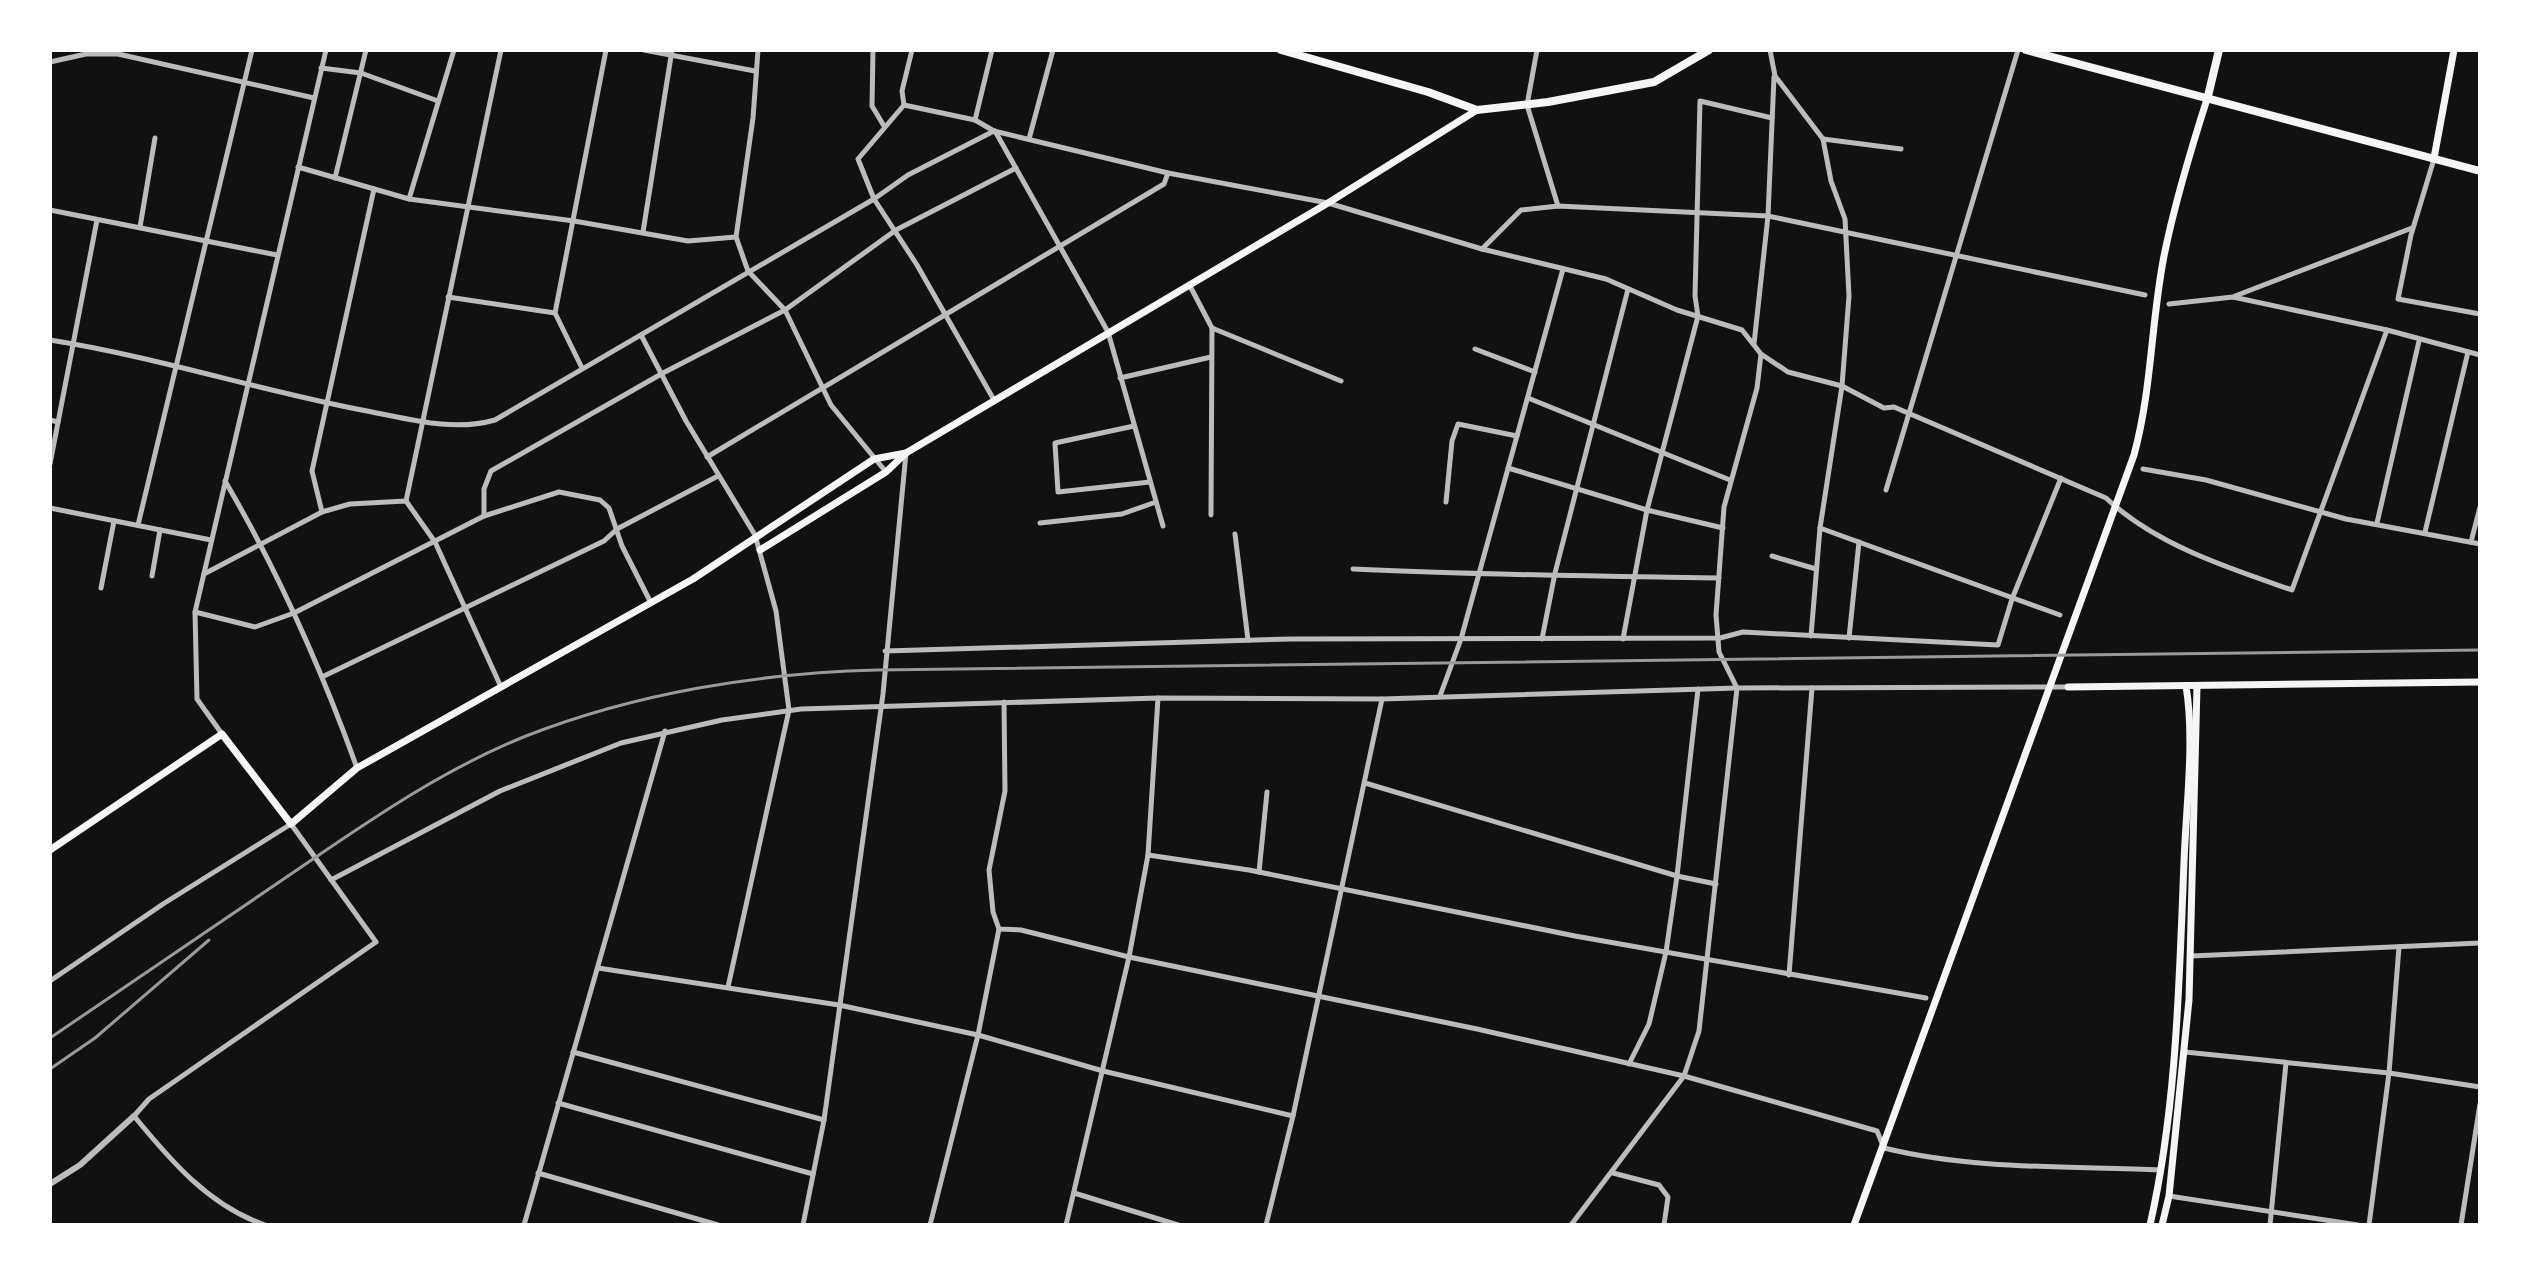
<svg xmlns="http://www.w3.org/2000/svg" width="2530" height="1275" viewBox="0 0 2530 1275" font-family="'Open Sans',sans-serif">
<rect width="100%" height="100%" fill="#111"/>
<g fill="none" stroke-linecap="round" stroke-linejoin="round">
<g stroke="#bcbcbc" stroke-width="5">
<polyline points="644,50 755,71"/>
<polyline points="758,50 753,118 736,237 748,271 785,310 896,230 1016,168"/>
<polyline points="873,50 872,106 884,126"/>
<polyline points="1537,50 1527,105 1558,206"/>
<polyline points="50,62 86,54 118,54 314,98"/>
<polyline points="321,68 361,73 438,101"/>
<polyline points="904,105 975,120 994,131 1168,173 1328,203 1482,249 1606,279 1677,310 1742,330 1761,354 1757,388 1724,507 1716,615 1719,652 1737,688 1699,1031 1684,1076 1571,1225"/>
<polyline points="975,120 992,50"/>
<polyline points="994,131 908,175 874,199 917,265 994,400"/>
<polyline points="995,131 1108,332 1163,526"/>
<polyline points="1029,139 1053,50"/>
<polyline points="1823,139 1901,149"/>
<polyline points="2434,159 2411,235 2398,299 2480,314"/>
<polyline points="298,167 409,199 454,50"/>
<polyline points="335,178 366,50"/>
<polyline points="409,199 574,221 688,241 736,237"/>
<polyline points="50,210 277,255"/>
<polyline points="140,227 155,138"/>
<polyline points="643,232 672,50"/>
<polyline points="1482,249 1521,210 1558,206 1768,216 2145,295"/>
<polyline points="1189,284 1212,328 1211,515"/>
<polyline points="2235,296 2412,228"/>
<polyline points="448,297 555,313"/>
<polyline points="1212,328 1341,381"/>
<polyline points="2387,330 2480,355"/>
<polyline points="641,335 686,421 755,535 776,611 789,710 728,987"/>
<path d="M50,340C157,357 261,391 367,411C409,419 453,432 495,420L874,199L858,159L904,105L902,91L912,50"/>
<polyline points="1754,344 1768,216 1774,77"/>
<polyline points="1475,349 1535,372"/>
<polyline points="1761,354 1788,372 1842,386 1849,296 1845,219 1831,181 1823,139 1775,76 1770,50"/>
<polyline points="582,368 555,313 606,50"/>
<polyline points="1120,378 1211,357"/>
<polyline points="1528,398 1730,480"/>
<polyline points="50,420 58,422"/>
<polyline points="1134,426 1055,443 1058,492 1150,482"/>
<polyline points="707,457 1164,184 1168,173"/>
<polyline points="50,464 97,220"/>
<polyline points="1508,468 1647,510 1723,528"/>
<polyline points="2143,469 2206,480 2346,519 2480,544"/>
<path d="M225,481C279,573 321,668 357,768"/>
<polyline points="1886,490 2018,50"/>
<polyline points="406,501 501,50"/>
<polyline points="1446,502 1452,441 1458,424 1517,436"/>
<polyline points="50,508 211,540"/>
<polyline points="322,512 312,471 374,189"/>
<polyline points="484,516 484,489 491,471 663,373 785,310 831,405 886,472"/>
<polyline points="1040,523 1122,514 1156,502"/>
<polyline points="2377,523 2419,341"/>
<polyline points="138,525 252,50"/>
<polyline points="1820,528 2060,615"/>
<polyline points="2425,532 2468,352"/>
<polyline points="1235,534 1248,640"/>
<polyline points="2471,542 2480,507"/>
<polyline points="1772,556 1816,569"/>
<path d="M1353,569C1475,575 1597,576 1719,578"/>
<polyline points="204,574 322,512 350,504 406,501 435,542 501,687"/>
<polyline points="152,576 160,530"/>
<polyline points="101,588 114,521"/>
<polyline points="195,612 255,627 294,613 484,516 559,492 600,500 609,508 622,546 651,603"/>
<path d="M1811,636L1820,528L1842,386L1884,408L1894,407L2106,498C2156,545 2228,568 2292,590L2387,330L2233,297L2169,304"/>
<polyline points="1849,638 1859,542"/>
<polyline points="1542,639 1555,573 1628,289"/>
<polyline points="1623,639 1647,510 1698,316 1695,296 1700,101 1772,118"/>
<polyline points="885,651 1291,639 1720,638 1743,632 1998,645 2012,599 2061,478"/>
<polyline points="324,676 604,541 617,529 718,476"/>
<polyline points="1698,689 1677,876 1716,884"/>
<polyline points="1440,696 1461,639 1563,269"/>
<path d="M1004,702L1005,791L989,870L993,912L999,929L1021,930L1129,957L1477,1029L1684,1076L1877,1131L1884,1148C1973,1170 2070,1166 2161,1170"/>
<polyline points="222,734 197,699 195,612 326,50"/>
<polyline points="1365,783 1677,876 1666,952 1649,1024 1629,1064"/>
<polyline points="1148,855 1249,870 1575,936 1926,998"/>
<polyline points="1259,872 1267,792"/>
<polyline points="331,880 500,791 621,743 722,720 801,709 1158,698 1382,699 1737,688 2068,687"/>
<polyline points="2191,956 2480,943"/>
<polyline points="598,968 839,1005 978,1035 1103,1071 1293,1116"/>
<polyline points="1789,975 1812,688"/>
<path d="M50,981L163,904L291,824L376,942L149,1099L134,1116C170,1160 209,1206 265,1225"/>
<polyline points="573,1052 824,1120"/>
<polyline points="2185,1052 2389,1073 2480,1087"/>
<polyline points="558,1103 813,1174"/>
<polyline points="538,1173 718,1225"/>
<polyline points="1613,1173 1659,1185 1668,1197 1664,1225"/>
<polyline points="1074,1193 1178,1225"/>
<polyline points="2169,1196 2358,1225"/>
<polyline points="524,1225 665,731"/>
<polyline points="803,1225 824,1120 883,694 906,453"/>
<polyline points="930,1225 978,1035 999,929"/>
<polyline points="1066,1225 1129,957 1148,855 1158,698"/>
<polyline points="1266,1225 1293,1116 1382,699"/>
<polyline points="2270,1225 2286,1063"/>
<polyline points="2369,1225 2389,1073 2399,947"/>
<polyline points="2461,1225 2480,1104"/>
</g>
<polyline stroke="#bcbcbc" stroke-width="6" points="50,1184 80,1165 134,1116"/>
<g stroke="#f5f5f5" stroke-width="7">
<polyline points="2434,158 2454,50"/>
<polyline points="760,550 886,472 906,453 1328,203 1477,110"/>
<polyline points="2068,687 2480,682"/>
<polyline points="50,850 222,734 291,824 357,768 693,579 874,459 906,453"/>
<path d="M1854,1225L2134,455C2152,389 2151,322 2164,256C2175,201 2191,149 2208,96"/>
<path d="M2150,1225C2177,1106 2179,983 2184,862C2186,807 2195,740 2186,686"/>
<polyline points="2162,1225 2169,1196 2189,1000 2197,686"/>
</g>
<polyline stroke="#f5f5f5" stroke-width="8" points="2208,96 2219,50"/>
<g stroke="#f5f5f5" stroke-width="8">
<polyline points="1281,50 1428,92 1477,110 1548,102 1654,82 1709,50"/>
<polyline points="2026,50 2480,171"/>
</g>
<g stroke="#9a9a9a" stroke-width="3">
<path d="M50,1038C130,983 211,929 291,874C366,823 441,770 526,736C636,693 759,673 877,670L2480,650"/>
<polyline points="50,1069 95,1038 209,940"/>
</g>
</g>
<rect width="2530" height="1275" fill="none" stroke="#ffffff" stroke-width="104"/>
</svg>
